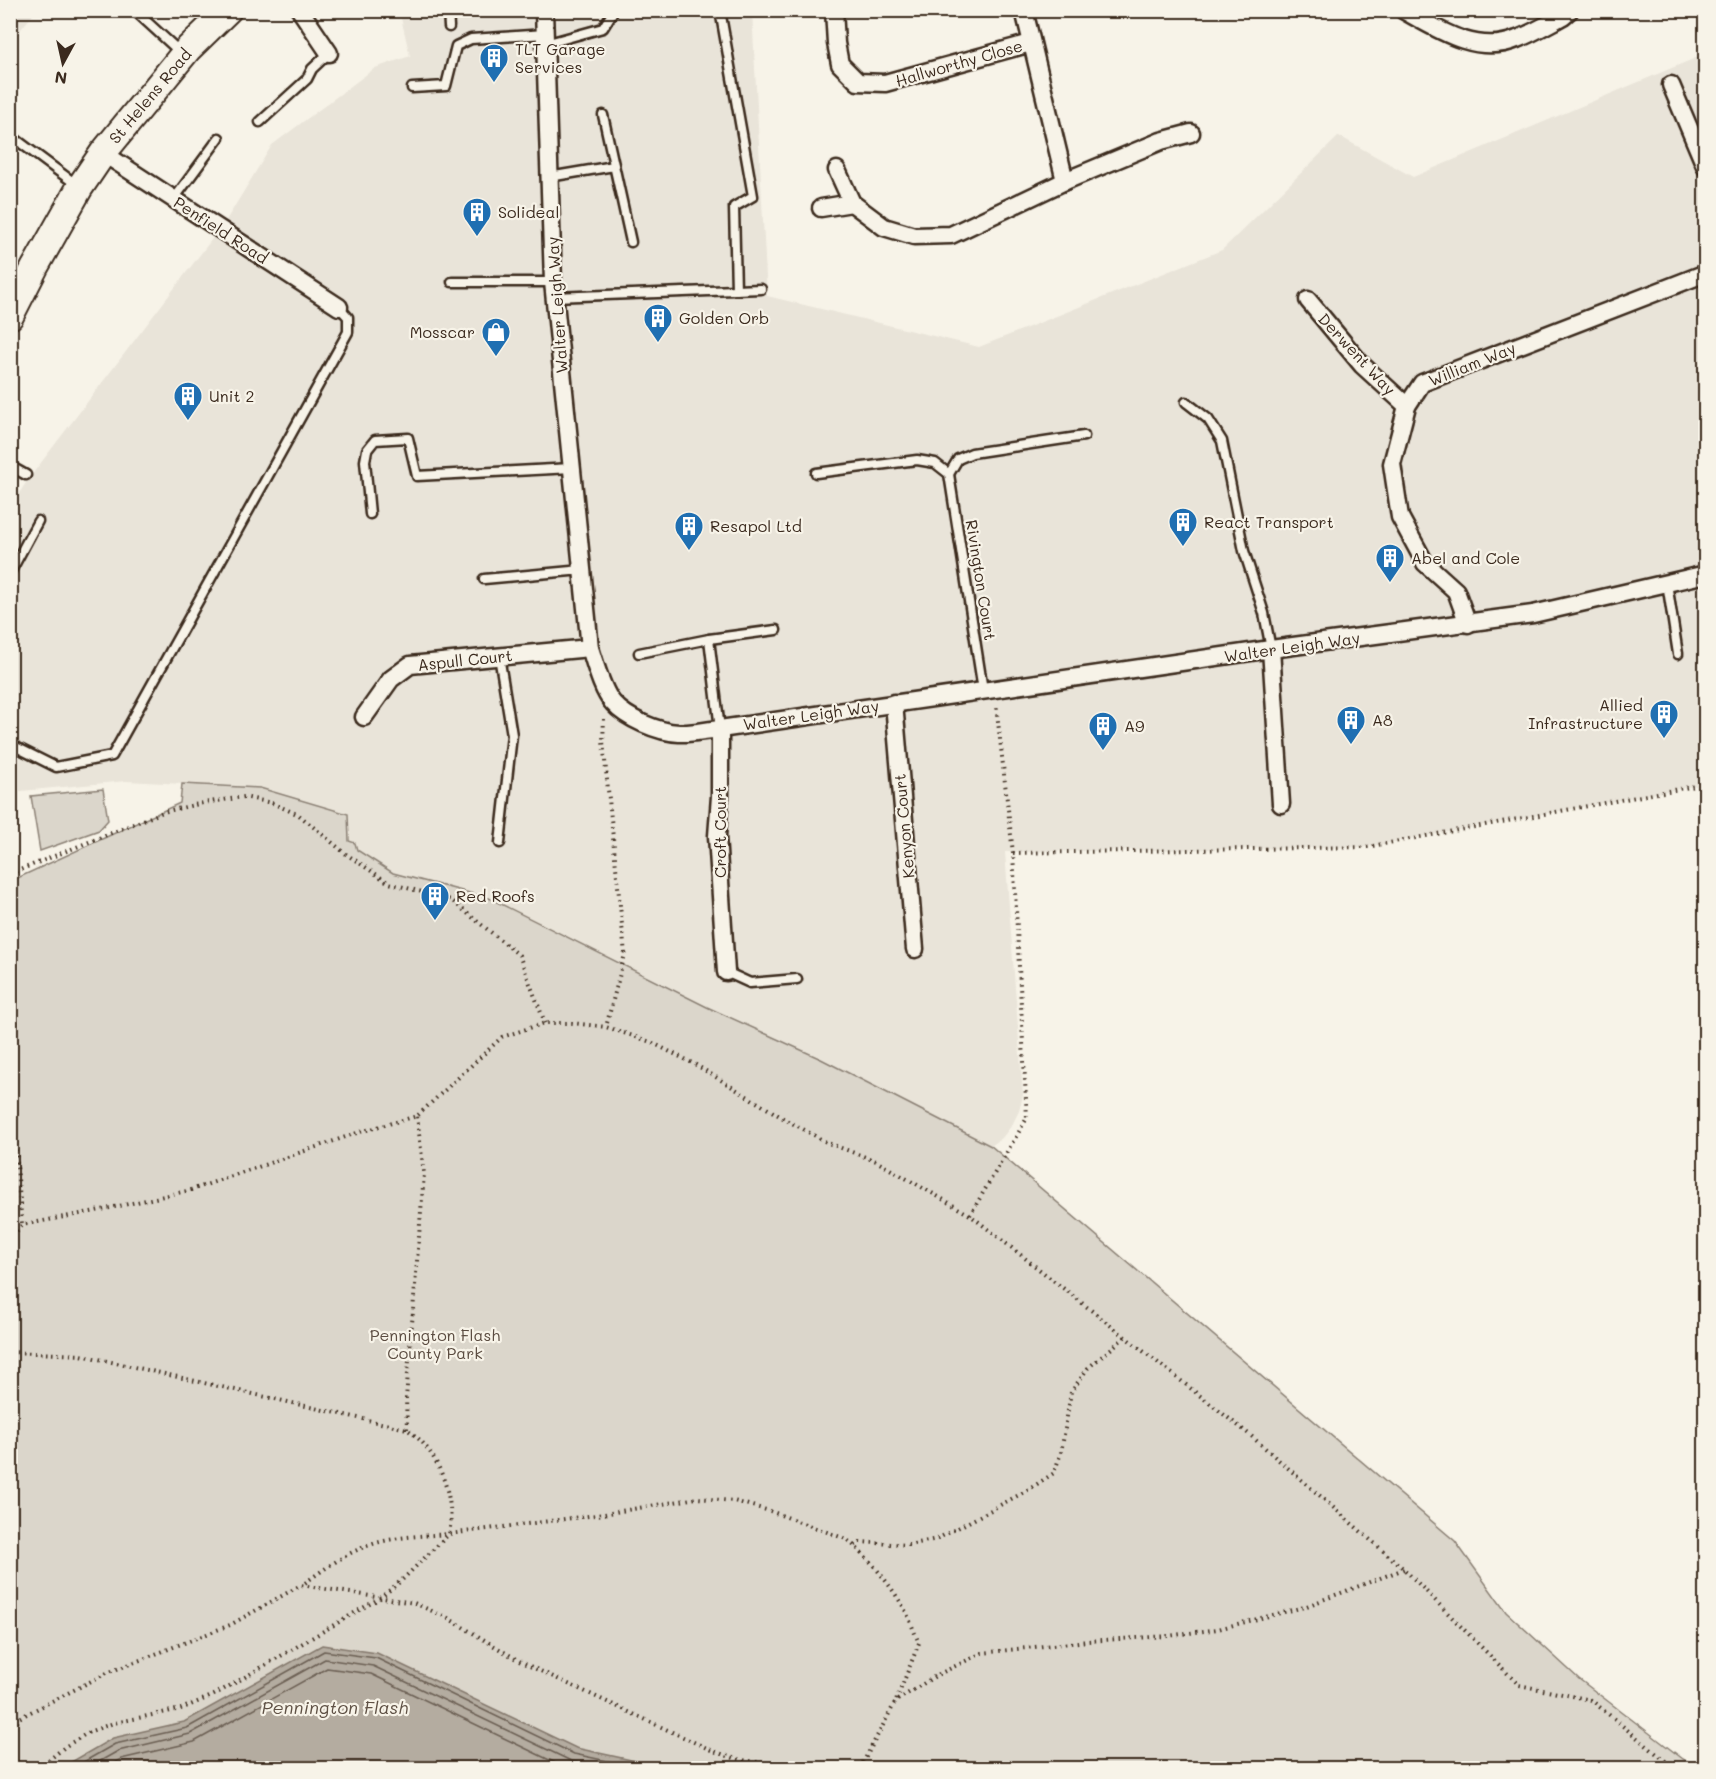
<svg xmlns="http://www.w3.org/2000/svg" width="1716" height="1779" viewBox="0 0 1716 1779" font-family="Mali,sans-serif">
<rect width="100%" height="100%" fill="#f7f3e8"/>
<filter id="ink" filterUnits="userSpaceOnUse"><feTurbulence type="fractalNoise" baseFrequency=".0167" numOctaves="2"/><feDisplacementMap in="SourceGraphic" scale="12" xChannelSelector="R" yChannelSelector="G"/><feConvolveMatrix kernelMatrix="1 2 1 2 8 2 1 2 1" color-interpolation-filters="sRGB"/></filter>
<g filter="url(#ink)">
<g fill="#e9e4d9">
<polygon points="11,10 36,11 11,41 10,11"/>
<polygon points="424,11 752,11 767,296 979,347 1222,250 1339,136 1413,177 1705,54 1705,784 1367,847 1005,852 1023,1095 1019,1111 1012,1125 1002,1138 991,1146 821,1059 707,1007 489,898 393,873 357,850 349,841 260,788 126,781 11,792 10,508 27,481 225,222 272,145 375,68 410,56 401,18"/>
</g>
<g fill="#dbd6cb" stroke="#8b8074" stroke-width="1.5">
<polygon points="182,784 260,788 348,814 349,841 355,843 357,850 393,873 489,898 707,1007 821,1059 991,1146 1455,1541 1506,1612 1579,1679 1683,1759 1698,1768 11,1768 11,881 180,803"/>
<polygon points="103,789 108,820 99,830 40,851 31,796"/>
</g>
<polygon fill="#b4aca0" stroke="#84786c" stroke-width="1.5" points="322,1645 377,1653 576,1748 668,1768 61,1768 113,1738 184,1722"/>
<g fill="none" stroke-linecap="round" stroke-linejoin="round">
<g stroke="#6b5e52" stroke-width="1.5">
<polyline points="73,1768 115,1744 187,1728 324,1651 376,1658 574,1754 641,1768"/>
<polyline points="88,1768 118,1751 190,1734 325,1659 373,1666 571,1761 606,1768"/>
<polyline points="105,1768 121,1759 194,1742 327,1668 371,1674 566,1768"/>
</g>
<g stroke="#3b2a1e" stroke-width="13">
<g id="service">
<polyline points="134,10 181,53"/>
<polyline points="448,10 449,27"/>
<polyline points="720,10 753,196 734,207 736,290"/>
<polyline points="545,44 603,28 614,10"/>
<polyline points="412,88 446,86 456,46 471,39 545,34"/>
<polyline points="603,115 631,242"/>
<polyline points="260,122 307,79 312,69 329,53"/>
<polyline points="10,135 77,185"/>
<polyline points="549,177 614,166"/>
<polyline points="174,199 219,138"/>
<polyline points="452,282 553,282"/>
<polyline points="554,297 761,289"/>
<polyline points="1186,402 1208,419 1222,441 1244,551 1264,613 1271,649"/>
<polyline points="10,466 26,475"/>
<polyline points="816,473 917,460 935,463 949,474 983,690"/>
<polyline points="949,474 958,459 972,453 1084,436"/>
<polyline points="370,514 365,461 367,450 375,440 408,438 417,476 572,468"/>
<polyline points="10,573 38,521"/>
<polyline points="484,579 582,570"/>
<polyline points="1667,583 1678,654"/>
<polyline points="639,653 709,639"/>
<polyline points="499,656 512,735 500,843"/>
<polyline points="720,729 709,639 776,630"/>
<polyline points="10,744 56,767 112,756 348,332 348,317 339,307"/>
<polyline points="726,972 750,983 797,979"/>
</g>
</g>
<g stroke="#3b2a1e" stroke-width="21">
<g id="minor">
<polyline points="300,10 329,53"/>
<path d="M544,10L553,282L590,648C595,663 602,691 613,703C627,719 658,732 679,733C692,734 707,730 720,729L1271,649L1533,614L1706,574"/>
<polyline points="834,10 836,43 840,64 858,82 885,83 1031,43"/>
<polyline points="1024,10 1065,181"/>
<path d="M1403,10C1437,29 1477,56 1517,39C1533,33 1548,24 1563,16L1570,10"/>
<polyline points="1671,85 1706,168"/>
<polyline points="103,153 339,307"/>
<polyline points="837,170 852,203 884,227 914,236 951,235 1065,181 1161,141 1191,133"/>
<polyline points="821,208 852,203"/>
<polyline points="1308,300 1362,365 1407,406"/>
<polyline points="1468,624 1456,591 1425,563 1400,517 1392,464 1407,406 1422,383 1706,273"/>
<polyline points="1271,649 1281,804"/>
<polyline points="894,703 915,949"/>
<polyline points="364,717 391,679 410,665 590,648"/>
<polyline points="720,729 720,796 717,836 726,972"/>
</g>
</g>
<g stroke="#3b2a1e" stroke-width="30">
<polyline id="primary" points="10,316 35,267 80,187 103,153 188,49 228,10"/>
</g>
<g stroke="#3b2a1e" stroke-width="4" stroke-dasharray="1.5 4.5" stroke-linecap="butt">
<polyline points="604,719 603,741 625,954 606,1027"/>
<polyline points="1013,853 1367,847 1706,784"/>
<polyline points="10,874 163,812 203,803 244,797 272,803 299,815 346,854 389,883 451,900 519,955 545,1023"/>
<polyline points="10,1084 22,1225"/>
<polyline points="970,1215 1027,1118 1013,853 996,704"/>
<polyline points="10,1241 22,1225 101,1210 191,1190 360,1132 417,1116 502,1037 545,1023 572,1023 606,1027 651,1042 696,1065 783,1118 828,1143 876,1161 970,1215 1250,1435 1404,1569 1519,1685 1591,1700 1674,1768"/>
<path d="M10,1352L81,1355L407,1429C412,1433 417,1437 421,1441C443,1464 455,1504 449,1534C422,1536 396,1536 370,1545C345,1553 323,1570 302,1585"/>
<polyline points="407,1429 406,1398 424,1174 417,1116"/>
<polyline points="855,1546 860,1542 909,1545 937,1539 1028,1490 1054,1473 1061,1453 1071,1392 1088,1368 1125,1337"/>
<polyline points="10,1718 19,1718"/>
<polyline points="10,1739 19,1718 107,1673 230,1625 301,1585 414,1603 448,1618 521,1662 711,1750 736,1759 798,1768"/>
<path d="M39,1768L66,1746L91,1731L114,1723L181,1709L214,1695L380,1598L402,1580L449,1534L604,1514L697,1498L734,1501L770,1511L846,1539C869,1557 889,1583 904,1608C910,1619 914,1632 919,1643L896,1701"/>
<polyline points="860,1768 896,1701 937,1675 982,1653 1088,1641 1168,1636 1218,1629 1304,1607 1404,1569"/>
</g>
<use href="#service" stroke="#f7f3e8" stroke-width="8"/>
<use href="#minor" stroke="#f7f3e8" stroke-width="16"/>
<use href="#primary" stroke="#f7f3e8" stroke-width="26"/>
</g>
</g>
<defs>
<g id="building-pin" transform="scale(1.5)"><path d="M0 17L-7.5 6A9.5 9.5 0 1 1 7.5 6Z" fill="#1f6fb2" stroke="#f7f3e8"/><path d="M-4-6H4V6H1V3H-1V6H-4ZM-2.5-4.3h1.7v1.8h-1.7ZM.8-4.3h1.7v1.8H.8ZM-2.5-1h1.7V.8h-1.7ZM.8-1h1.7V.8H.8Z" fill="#fff"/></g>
<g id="shop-pin" transform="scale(1.5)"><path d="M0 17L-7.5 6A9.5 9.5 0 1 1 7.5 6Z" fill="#1f6fb2" stroke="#f7f3e8"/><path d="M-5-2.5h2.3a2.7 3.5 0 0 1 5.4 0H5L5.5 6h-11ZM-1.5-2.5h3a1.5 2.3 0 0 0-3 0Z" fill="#fff"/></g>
</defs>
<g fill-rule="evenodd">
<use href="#building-pin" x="494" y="58"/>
<use href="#building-pin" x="477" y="212"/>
<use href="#building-pin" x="658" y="318"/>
<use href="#shop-pin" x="496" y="332"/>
<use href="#building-pin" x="188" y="396"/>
<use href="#building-pin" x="1183" y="522"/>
<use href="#building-pin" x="689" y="526"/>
<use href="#building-pin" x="1390" y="558"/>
<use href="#building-pin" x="1664" y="714"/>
<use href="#building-pin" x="1351" y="720"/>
<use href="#building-pin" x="1103" y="726"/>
<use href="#building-pin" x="435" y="896"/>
</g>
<g text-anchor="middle" stroke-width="4.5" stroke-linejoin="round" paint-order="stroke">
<g font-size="16" fill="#3b2a1e" stroke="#f7f3e8" text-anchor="start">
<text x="515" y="55">TLT Garage<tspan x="515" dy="18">Services</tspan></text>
<text x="498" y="218">Solideal</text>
<text x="679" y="324">Golden Orb</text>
<text x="475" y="338" text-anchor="end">Mosscar</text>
<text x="209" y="402">Unit 2</text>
<text x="1204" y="528">React Transport</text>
<text x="710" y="532">Resapol Ltd</text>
<text x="1411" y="564">Abel and Cole</text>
<text x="1643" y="711" text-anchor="end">Allied<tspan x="1643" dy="18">Infrastructure</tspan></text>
<text x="1372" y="726">A8</text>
<text x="1124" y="732">A9</text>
<text x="456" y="902">Red Roofs</text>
</g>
<g font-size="16" fill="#3b2a1e" stroke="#f7f3e8">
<text transform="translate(959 63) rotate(-16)" y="6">Hallworthy Close</text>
<text transform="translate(150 96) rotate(-50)" y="6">St Helens Road</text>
<text transform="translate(221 230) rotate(33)" y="6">Penfield Road</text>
<text transform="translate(557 305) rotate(-94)" y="6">Walter Leigh Way</text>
<text transform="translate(1357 354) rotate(47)" y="6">Derwent Way</text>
<text transform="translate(1472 364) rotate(-22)" y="6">William Way</text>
<text transform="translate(981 580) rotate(81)" y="6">Rivington Court</text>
<text transform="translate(1292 647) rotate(-8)" y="6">Walter Leigh Way</text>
<text transform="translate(465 660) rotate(-6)" y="6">Aspull Court</text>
<text transform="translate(811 715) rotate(-8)" y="6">Walter Leigh Way</text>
<text transform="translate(904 826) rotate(-95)" y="6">Kenyon Court</text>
<text transform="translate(720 832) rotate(-90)" y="6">Croft Court</text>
</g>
<g font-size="16" fill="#5b4c41" stroke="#f7f3e8">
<text x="435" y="1341">Pennington Flash<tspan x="435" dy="18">County Park</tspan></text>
</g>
<g font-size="18" font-style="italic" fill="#5f5145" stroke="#f7f3e8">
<text x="335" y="1714">Pennington Flash</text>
</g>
</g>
<rect width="1716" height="1779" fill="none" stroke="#f7f3e8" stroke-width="36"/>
<rect x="18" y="18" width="1680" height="1743" fill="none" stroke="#3b2a1e" stroke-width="2" filter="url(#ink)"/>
<g transform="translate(63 63) rotate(188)" stroke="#f7f3e8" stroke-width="4.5" paint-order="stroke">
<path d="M0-4.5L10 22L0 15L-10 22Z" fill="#3b2a1e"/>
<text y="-9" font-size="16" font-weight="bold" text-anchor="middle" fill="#3b2a1e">N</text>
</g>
</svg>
